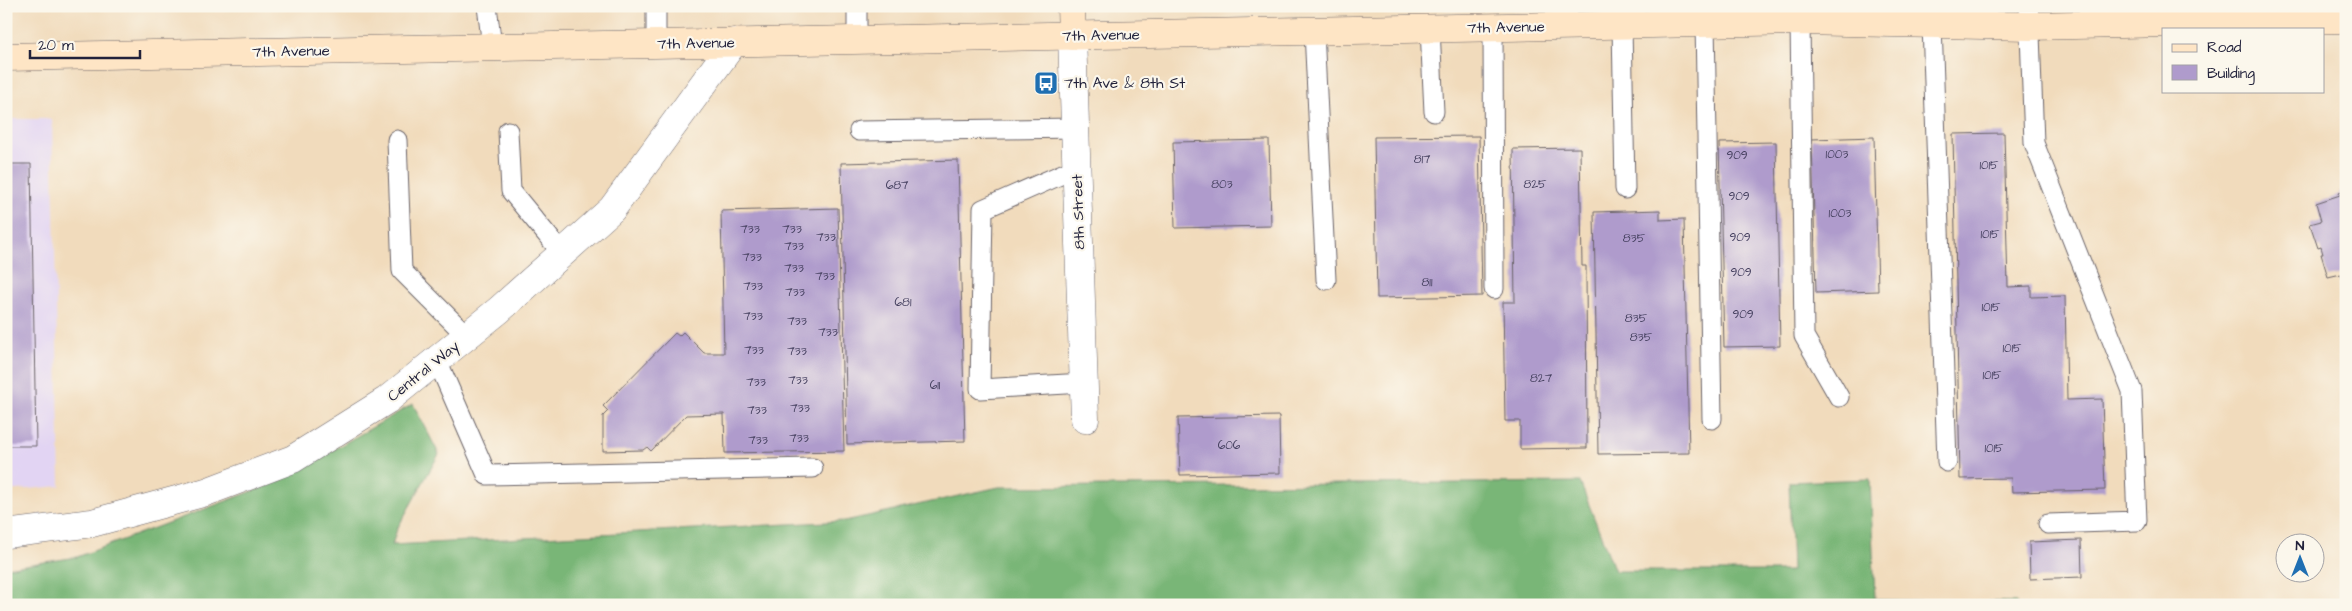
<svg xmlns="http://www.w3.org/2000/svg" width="2352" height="611" viewBox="0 0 2352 611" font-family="'Architects Daughter',sans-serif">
<rect width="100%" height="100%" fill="#fbf7ec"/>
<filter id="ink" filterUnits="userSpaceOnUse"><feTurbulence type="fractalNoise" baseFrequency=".02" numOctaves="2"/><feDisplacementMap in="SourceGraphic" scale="10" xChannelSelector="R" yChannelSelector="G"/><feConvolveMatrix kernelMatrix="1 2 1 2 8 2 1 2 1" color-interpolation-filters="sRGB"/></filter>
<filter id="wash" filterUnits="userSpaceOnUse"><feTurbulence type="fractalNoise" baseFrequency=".0096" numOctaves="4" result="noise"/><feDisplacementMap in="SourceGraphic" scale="20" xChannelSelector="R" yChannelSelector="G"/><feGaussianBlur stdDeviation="1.12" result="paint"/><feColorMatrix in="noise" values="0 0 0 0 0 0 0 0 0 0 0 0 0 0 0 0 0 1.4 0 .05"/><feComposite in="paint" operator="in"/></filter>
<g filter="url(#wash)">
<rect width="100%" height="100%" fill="#f1dbbc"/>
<polygon fill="#e2d4f3" points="6,119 52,119 60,486 6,491"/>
<polygon fill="#79b677" stroke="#4e6c59" points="413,404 439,454 397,529 392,545 845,521 999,487 1580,482 1615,571 1792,571 1789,482 1870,479 1875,600 2016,602 2017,605 6,605 6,568 77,557 277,482"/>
<g id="blocks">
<g fill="#af9bcc">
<polygon points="2004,133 2008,287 2031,286 2031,297 2065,296 2067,400 2102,399 2105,490 2012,492 2011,478 1960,479 1953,134"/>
<polygon points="1479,136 1482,296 1377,298 1374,137"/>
<polygon points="1874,137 1878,291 1816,293 1812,139"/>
<polygon points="1269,140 1271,226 1175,228 1173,142"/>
<polygon points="1776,142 1780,346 1724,347 1719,143"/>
<polygon points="1580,148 1582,266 1586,266 1587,448 1520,449 1520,421 1505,421 1503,302 1515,302 1513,149"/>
<polygon points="958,160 965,441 847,444 841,163"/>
<polygon points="6,164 31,164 36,446 6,446"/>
<polygon points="2346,190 2346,288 2345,288 2341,274 2328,277 2321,254 2323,254 2321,247 2318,248 2310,224 2321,221 2316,203 2340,195 2339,192"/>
<polygon points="838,208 844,451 725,453 724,414 686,415 651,451 647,447 643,450 603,451 603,416 608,411 603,406 675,333 679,336 683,332 704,353 724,353 721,211"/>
<polygon points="1660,210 1660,220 1684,219 1689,453 1598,454 1594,212"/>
<polygon points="1279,416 1280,473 1180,475 1178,418"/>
<polygon points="2081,540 2082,577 2030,579 2029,542"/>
</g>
</g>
</g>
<g filter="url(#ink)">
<use href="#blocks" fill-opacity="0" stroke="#6a6368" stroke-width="1"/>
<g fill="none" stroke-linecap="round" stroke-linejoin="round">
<g stroke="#6a6368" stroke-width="21">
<g id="lane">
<polyline points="487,6 492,47"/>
<polyline points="656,6 656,44"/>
<polyline points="857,6 857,40"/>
<polyline points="2029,6 2034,143 2132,391 2137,521 2048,524"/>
<polyline points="1800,21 1804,336 1839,397"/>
<polyline points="1705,23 1712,419"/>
<polyline points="1932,24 1947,462"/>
<polyline points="1622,25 1625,189"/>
<polyline points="1493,27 1494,289"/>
<polyline points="1430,28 1434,112"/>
<polyline points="1314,31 1326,280"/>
<polyline points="508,131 511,191 562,253"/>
<polyline points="859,131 1075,128"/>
<polyline points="397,140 402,271 467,336"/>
<polyline points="1076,168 983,209 980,389 1084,383"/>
<polyline points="437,360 487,475 813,468"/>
</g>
</g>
<g stroke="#6a6368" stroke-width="29">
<g id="street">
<polyline points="1072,36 1085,419"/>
<polyline points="6,534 92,523 206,492 293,459 387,400 499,310 612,209 734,42"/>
</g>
</g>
<g stroke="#6a6368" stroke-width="29">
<g id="secondary">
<polyline points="1071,6 1072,36"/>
<polyline points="6,57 1800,21 2029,26 2346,19"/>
</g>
</g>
<use href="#lane" stroke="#fff" stroke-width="19"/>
<use href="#street" stroke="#fff" stroke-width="28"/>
<use href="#secondary" stroke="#fee5c5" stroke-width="28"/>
</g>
</g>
<defs>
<g id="bus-square" transform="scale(1.25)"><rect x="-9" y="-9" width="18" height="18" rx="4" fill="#1f6fb2" stroke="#fbf7ec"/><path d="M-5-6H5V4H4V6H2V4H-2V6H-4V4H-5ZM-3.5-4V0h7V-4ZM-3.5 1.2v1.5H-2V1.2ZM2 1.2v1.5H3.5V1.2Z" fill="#fff"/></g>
</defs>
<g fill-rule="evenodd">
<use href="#bus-square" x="1046" y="83"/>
</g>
<g text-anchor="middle" stroke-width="4.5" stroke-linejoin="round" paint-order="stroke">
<g font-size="12" fill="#45405f">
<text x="1837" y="158">1003</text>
<text x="1737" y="159">909</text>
<text x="1422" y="163">817</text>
<text x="1989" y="169">1015</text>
<text x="1222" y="188">803</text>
<text x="1535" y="188">825</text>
<text x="897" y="189">687</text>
<text x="1739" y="200">909</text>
<text x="1840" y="217">1003</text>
<text x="750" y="233">733</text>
<text x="792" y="233">733</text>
<text x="1990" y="238">1015</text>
<text x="826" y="241">733</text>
<text x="1740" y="241">909</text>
<text x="1634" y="242">835</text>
<text x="794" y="250">733</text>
<text x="752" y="261">733</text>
<text x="794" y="272">733</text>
<text x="1741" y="276">909</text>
<text x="825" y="280">733</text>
<text x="1427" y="286">811</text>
<text x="753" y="290">733</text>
<text x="795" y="296">733</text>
<text x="903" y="306">681</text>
<text x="1991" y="311">1015</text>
<text x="1743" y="318">909</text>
<text x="753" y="320">733</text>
<text x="1636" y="322">835</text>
<text x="797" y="325">733</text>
<text x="828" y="336">733</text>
<text x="1641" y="341">835</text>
<text x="2012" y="352">1015</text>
<text x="754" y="354">733</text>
<text x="797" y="355">733</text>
<text x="1992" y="379">1015</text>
<text x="1541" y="382">827</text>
<text x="798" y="384">733</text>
<text x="756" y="386">733</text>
<text x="935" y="389">611</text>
<text x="800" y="412">733</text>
<text x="757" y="414">733</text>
<text x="799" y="442">733</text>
<text x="758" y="444">733</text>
<text x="1229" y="449">606</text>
<text x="1994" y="452">1015</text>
</g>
<g font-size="15" fill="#22223b" stroke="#fbf7ec">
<text transform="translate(1506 27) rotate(-1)" y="5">7th Avenue</text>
<text transform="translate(1101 35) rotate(-1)" y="5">7th Avenue</text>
<text transform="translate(696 43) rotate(-1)" y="5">7th Avenue</text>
<text transform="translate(291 51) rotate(-1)" y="5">7th Avenue</text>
<text transform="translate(1078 212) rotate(-92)" y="5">8th Street</text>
<text transform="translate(423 371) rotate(-39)" y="5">Central Way</text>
</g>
<g font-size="15" fill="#22223b" stroke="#fbf7ec" text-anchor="start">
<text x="1064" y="88">7th Ave &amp; 8th St</text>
</g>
</g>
<rect width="2352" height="611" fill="none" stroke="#fbf7ec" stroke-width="25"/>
<rect x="2162" y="28" width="162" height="65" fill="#fbf7ec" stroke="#a4a2a5"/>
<rect x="2172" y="44" width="25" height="8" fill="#fee5c5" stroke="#a4a2a5"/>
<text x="2207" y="52" font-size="15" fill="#22223b">Road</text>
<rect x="2172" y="65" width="25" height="15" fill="#af9bcc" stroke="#a4a2a5"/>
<text x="2207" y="78" font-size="15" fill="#22223b">Building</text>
<g transform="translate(2300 558)"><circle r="24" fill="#fbf7ec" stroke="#a4a2a5"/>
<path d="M0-4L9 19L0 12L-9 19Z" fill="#1f6fb2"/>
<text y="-8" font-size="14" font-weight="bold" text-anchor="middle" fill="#22223b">N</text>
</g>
<path d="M30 50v8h110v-8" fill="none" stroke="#22223b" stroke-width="2.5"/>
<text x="38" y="50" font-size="15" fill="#22223b" stroke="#fbf7ec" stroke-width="4" paint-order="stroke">20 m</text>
</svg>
